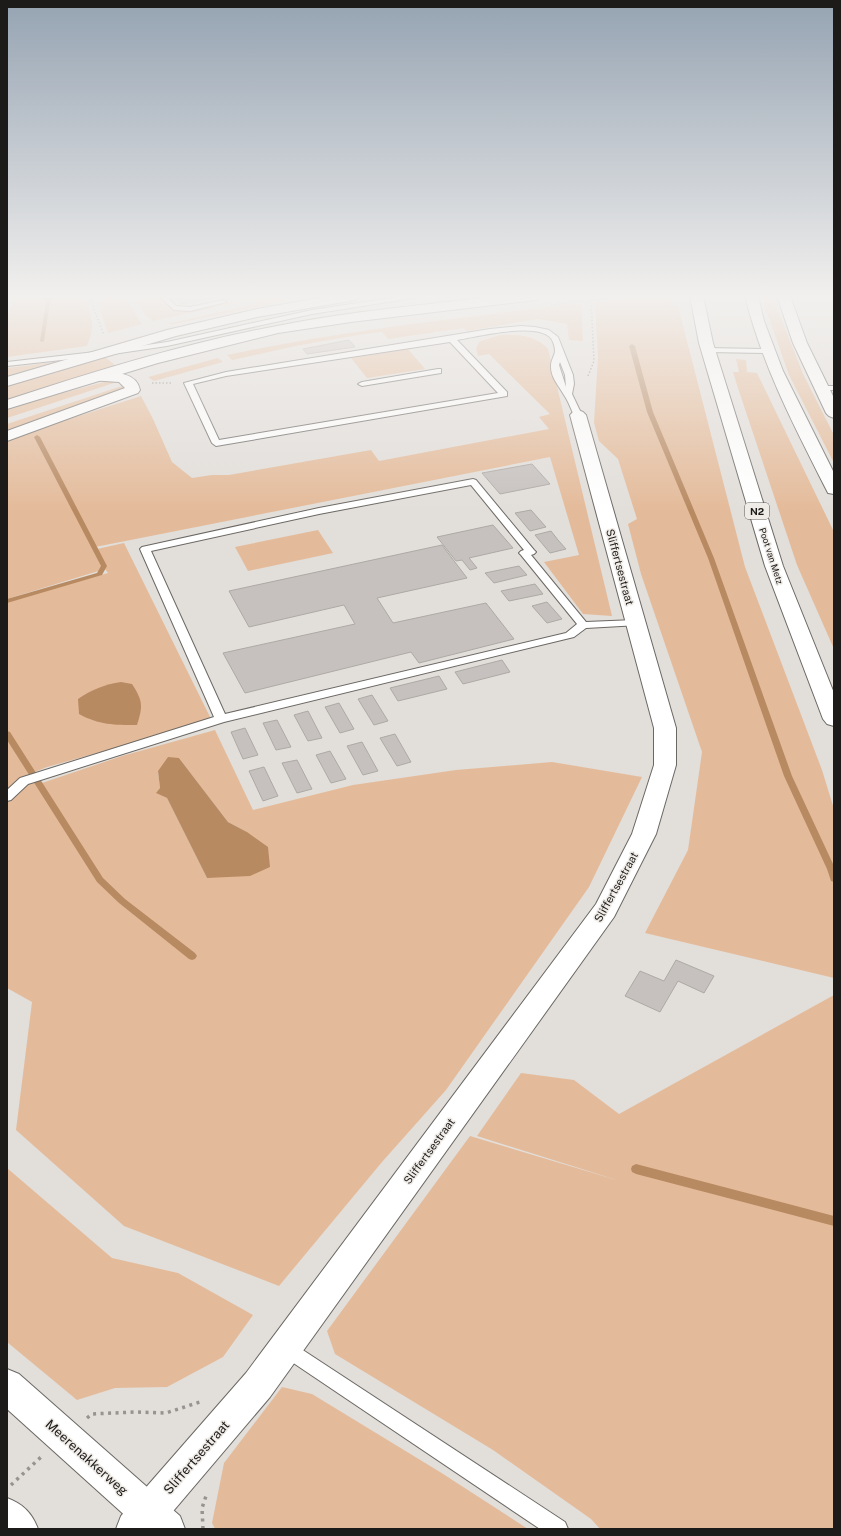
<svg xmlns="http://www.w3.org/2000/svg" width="841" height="1536" viewBox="0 0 841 1536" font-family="'Public Sans',sans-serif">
<rect width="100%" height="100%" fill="#e2deda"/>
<g fill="#e4bb9a" fill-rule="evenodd">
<path d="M15,296H84C92,317 96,325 87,346L7,357V317Z"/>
<polygon points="97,296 124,296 142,324 108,333 100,310 104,309"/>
<path d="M134,296H158C165,306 169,309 180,311L240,300L247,296H309L174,324H167L259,303L254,299L153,321L144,314Z"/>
<polygon points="653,296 669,296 671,306 678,306 745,567 822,770 834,809 834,978 645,933 688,850 702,752 641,574 628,524 637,519 618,459 599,441 594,423 598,357 595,303"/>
<polygon points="761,296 773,297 803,374 834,435 834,463 789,375"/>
<path d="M581,303L583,341L569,340L567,324L537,319L467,331L464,328L388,339L382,332C331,338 282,349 232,360L227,355C343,330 462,318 581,303Z"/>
<path d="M500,335C517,334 536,335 548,349L612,616L583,614L544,562L579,555L550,457L95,547L97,549L124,543L212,721L47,767L32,773L39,784L122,756L215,730L253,810L353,785L456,770L552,762L642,777L589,887L446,1090L382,1162L279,1286L124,1226L16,1130L32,1002L7,988V601L108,573L105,569L7,599V439L141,396L153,419L172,462L192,478L212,475H229L371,450L379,461L549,429L539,417L550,414L489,354L478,356L476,348L480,341ZM179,758L228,822L247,832L207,878L167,798L157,793L160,788L158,771Z"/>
<polygon points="408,349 425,369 367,378 351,358"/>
<polygon points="104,356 116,366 7,402 7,386"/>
<polygon points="218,358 223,362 154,381 148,377"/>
<polygon points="736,359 746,360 747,372 757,373 834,532 834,649 797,565 736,382 733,372 739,372"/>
<polygon points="55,362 53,364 7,378 7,368"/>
<polygon points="108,381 120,381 7,418 7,408"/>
<polygon points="125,385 126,389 7,433 7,424"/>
<polygon points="318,530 333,553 248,571 235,547"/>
<polygon points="834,995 834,1529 600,1529 591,1519 493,1450 335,1354 327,1331 470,1136 620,1181 477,1136 521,1073 574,1080 619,1114"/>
<polygon points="7,1168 112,1258 178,1273 253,1315 223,1357 167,1387 115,1388 77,1400 7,1342"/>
<polygon points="282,1387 312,1394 440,1472 528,1529 215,1529 212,1523 224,1463"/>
</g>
<g fill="#b88a62">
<path d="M121,682L132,684C143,701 143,706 137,725C114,725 99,725 79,714L78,699C91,690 105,684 121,682Z"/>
<polygon points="168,757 179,758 228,822 247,832 268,847 270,867 250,876 207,878 167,798 156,793 160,788 158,771"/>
</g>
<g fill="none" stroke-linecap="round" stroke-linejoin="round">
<g fill="#b88a62" fill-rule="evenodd">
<polygon points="47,296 51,296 44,341 42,342 40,341"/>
<polygon points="632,344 635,346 653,412 714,558 792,776 834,866 834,882 831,881 827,869 784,776 708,558 647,412 629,346"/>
<polygon points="37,435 40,437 107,566 102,575 7,603 7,599 97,573 101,566 34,437"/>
<polygon points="7,731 10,732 103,878 125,899 195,953 197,956 195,959 192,960 189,959 119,903 97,882 7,740"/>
<polygon points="636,1164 834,1216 834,1226 636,1174 632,1172 631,1169 632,1166"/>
</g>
</g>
<g fill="#c6c1be" stroke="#ada9a5">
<polygon points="174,296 213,296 215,298 181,304"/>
<polygon points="349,340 355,347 307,354 303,349"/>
<polygon points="532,464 550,484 500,494 482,473"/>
<polygon points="531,510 538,518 546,527 530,531 515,513"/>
<polygon points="493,525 513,548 469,558 477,568 470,570 462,560 456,561 437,537"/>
<polygon points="551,531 558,540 566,549 550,553 535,535"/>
<polygon points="442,545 467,578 377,598 393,623 486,603 514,639 419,663 411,652 245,693 223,653 355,624 344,605 249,627 229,591"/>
<polygon points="519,566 527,575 494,583 485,573"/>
<polygon points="535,584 543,594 509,601 501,591"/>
<polygon points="547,602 562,619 547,623 532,606"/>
<polygon points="502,660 510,672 463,684 455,672"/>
<polygon points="439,676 447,689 398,701 390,688"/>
<polygon points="372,695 388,721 374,725 358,699"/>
<polygon points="339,703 354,729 340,733 325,707"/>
<polygon points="308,711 322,738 308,741 294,715"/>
<polygon points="277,720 291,747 276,750 263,723"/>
<polygon points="245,728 258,755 243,759 231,732"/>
<polygon points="395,734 411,762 397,766 380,738"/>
<polygon points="362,742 378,771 363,775 347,746"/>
<polygon points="330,751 346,779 331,783 316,755"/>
<polygon points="297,760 312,789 297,793 282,763"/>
<polygon points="264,767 278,796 263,801 249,771"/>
<polygon points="676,960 714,976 704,993 678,981 660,1012 625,996 640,971 664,981"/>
</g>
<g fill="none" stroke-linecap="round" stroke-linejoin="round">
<g stroke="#6b6864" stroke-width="2">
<g id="lane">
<polygon points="159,296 166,296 176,306 190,307 223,300 227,302 190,311 174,310"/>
<polygon points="405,296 426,296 312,314 167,346 113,354 109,352 113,350 167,342 312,310"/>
<path d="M521,326L535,327L549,330L558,337L573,375L574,384L572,394L582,415L581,417H575C571,410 569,402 564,395C559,386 550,377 551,365C552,355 558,355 553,342C545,319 475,337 457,340L507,392V396L216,446L212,443L184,383L226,372L490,329ZM450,342L498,393L219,440L193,384L226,376ZM560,362L565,375L566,387L559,365Z"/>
<polygon points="705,348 768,349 772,351 768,353 708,352 705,352"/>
<polygon points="95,352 98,352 98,356 7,366 7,362"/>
<polygon points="438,369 441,369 441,373 362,386 358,384 362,382"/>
<rect x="818" y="386" width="16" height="4"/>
<path d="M473,479L476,480L534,550L536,552L534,554L531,555L586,622L635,620L639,621L640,623L639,625L586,628L574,637L224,722L28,784L11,800L7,801V790L20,778L214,717L140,549L142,547L319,508ZM471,485L524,550L521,551L519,553L521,555L577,624L566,633L225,714L151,551L319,514Z"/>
<polygon points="286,1339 565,1522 568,1529 540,1529 280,1354 277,1348 280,1342"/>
</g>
</g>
<g stroke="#6b6864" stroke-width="2">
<g id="street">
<path d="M95,373C111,373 136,370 140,390L138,393L7,441V431L125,388L119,382L90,380L88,377L90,374Z"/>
<polygon points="578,410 583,412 586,415 676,728 676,765 656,834 614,917 270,1397 158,1529 116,1529 121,1516 246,1373 596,904 632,834 654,765 654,728 570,415 573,412"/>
</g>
</g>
<g stroke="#6b6864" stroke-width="2">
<g id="secondary">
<polygon points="330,296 361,296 355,300 257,317 176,336 7,386 7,377 167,330 257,309"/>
<path d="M499,296H542L536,300L351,322L278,333L158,363L7,409V400C96,371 186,343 277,326C351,311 425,305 499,296Z"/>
<polygon points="7,1369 19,1374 180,1516 185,1529 140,1529 7,1409"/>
<path d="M7,1498C23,1504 32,1513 38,1529H7Z"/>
</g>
</g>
<g stroke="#6b6864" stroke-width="2">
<g id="highway">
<polygon points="690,296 703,296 713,343 783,566 834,693 834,726 827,724 823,719 765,566 699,343"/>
<path d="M745,296H758L764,321L783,371L834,473V494L828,493L826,489C794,426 762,365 745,296Z"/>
<polygon points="777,296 790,296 807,343 834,398 834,418 829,416 826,413 793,343"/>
</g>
</g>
<g stroke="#969390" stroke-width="1.5" stroke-dasharray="1.5 2" stroke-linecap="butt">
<polyline points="89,296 104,335"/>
<polyline points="551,305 624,296"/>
<polyline points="588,376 594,361 591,300"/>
<polyline points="152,383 173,383"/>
</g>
<g stroke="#969390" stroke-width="3.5" stroke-dasharray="3 4.5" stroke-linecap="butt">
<polyline points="87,1418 92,1414 135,1412 166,1413 203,1401"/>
<polyline points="11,1485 41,1457"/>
<polyline points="203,1529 202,1508 206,1496"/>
</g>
<use href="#lane" fill="#fff" fill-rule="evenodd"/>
<use href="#street" fill="#fff" fill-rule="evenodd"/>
<use href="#secondary" fill="#fff" fill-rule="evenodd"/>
<use href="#highway" fill="#fff" fill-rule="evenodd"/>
</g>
<linearGradient id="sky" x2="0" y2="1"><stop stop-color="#95a3b2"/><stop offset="0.58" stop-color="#f2f0ee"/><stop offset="1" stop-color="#f2f0ee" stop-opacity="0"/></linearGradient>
<rect width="841" height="511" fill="url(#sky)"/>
<g text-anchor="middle" stroke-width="3" stroke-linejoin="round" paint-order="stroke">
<g font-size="9" fill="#1c1b19" stroke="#efebe7">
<text transform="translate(771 556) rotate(72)" y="3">Poot van Metz</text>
</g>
<rect fill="#efebe7" stroke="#5b5957" stroke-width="1" x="745" y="503" width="24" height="16" rx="3"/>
<g font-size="10" font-weight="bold" fill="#1c1b19">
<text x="757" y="515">N2</text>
</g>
<g font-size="11" fill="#1c1b19" stroke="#efebe7">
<text transform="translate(620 567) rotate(75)" y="4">Sliffertsestraat</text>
<text transform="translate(616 887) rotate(-61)" y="4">Sliffertsestraat</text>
<text transform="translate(429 1151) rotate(-54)" y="4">Sliffertsestraat</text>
</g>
<g font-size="13" fill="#1c1b19" stroke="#efebe7">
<text transform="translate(87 1457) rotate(42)" y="5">Meerenakkerweg</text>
<text transform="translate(196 1457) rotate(-49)" y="5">Sliffertsestraat</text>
</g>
</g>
<rect width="841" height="1536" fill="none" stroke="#1c1b19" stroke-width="16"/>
</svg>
